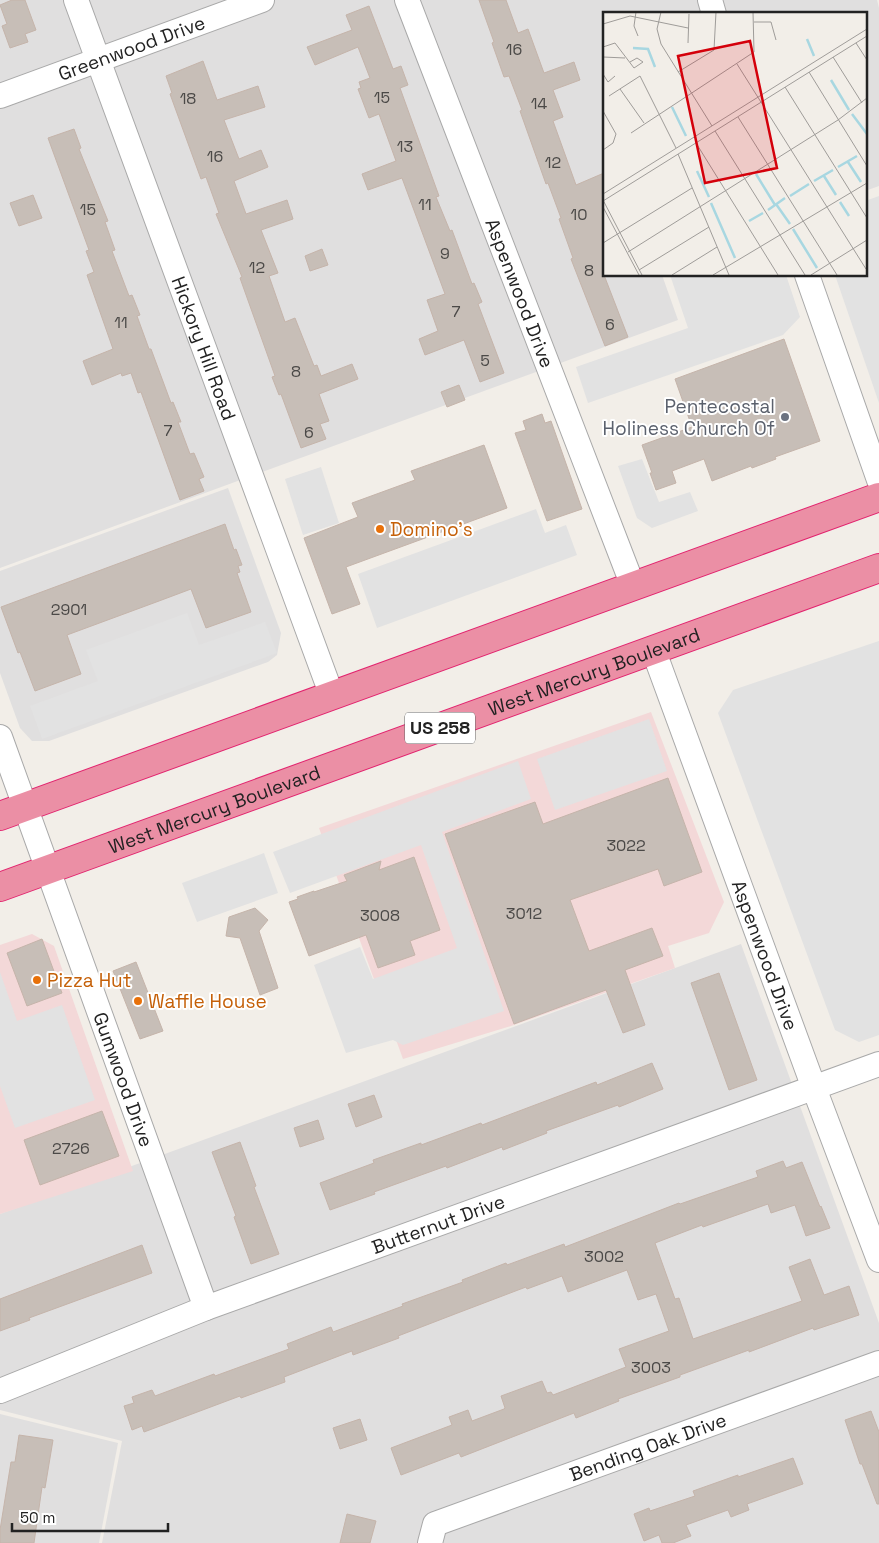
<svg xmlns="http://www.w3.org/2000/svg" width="879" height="1543" viewBox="0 0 879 1543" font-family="'Space Grotesk',sans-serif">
<rect width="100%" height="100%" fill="#f2eee8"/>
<g fill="#e0dfdf">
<polygon points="0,0 877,0 879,8 879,186 865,191 865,14 604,14 604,275 662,275 678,320 0,568"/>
<polygon points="228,488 281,633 277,655 268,662 49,741 32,741 20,728 0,673 0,571"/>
<polygon points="741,944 879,1323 879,1543 102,1543 122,1441 0,1410 0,1214"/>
<polygon points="0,1414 118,1443 99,1543 0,1543"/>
</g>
<g fill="#f3d8d8">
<polygon points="651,712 724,902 709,933 668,946 675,968 511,1026 403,1059 319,828"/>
<polygon points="32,934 54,946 133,1171 0,1214 0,945"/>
</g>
<g fill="#e2e2e2">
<polygon points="879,196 879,403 835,275 865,275 865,201"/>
<polygon points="670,275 786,275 800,317 783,335 588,403 576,367 688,328"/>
<polygon points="642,459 659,502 690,492 698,511 652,528 637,518 618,466"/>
<polygon points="321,467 339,523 303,535 285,479"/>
<polygon points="536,509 545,533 566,525 577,555 377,628 358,574"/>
<polygon points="187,613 199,645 265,622 277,653 42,739 30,706 98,681 86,650"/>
<polygon points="879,641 879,1035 859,1042 835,1030 718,713 733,690"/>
<polygon points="649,719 667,771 555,810 537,759"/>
<polygon points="518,761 531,799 442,832 504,1011 403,1045 393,1040 346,1053 314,965 360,947 373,979 457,948 421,845 290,893 273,852"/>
<polygon points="264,853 278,893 197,922 182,883"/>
<polygon points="0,972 17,1021 62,1005 95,1100 15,1128 0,1086"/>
</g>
<g fill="#c7beb7" stroke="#c5b4aa">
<polygon points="12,0 25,0 36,30 25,34 28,42 10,48 2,26 7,24 0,5"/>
<polygon points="479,0 506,0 518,33 528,29 544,73 574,62 580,80 553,90 563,117 553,121 576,185 604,173 604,275 628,337 605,346 571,259 573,258 559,219 561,218 548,183 546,184 520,111 522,110 509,76 504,77 492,43 494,42"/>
<polygon points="369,6 393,69 401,66 408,85 400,88 439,196 436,197 450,231 452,230 472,284 474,283 482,302 478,304 504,373 480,382 464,340 425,355 419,339 438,331 427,300 445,294 402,178 368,190 362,174 396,161 379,114 369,118 358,89 361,88 359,82 370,78 358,47 315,65 307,47 352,30 346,15"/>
<polygon points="203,61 217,100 258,86 265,107 224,120 239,159 261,150 268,167 234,181 246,214 287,200 293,219 261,230 278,273 269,276 285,322 295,318 314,366 317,365 321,376 352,364 358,379 319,394 329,421 320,424 326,439 301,448 281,394 279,395 272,377 275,376 240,278 242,277 216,214 219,213 206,177 201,179 170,94 172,93 166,76"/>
<polygon points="74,129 81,148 79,149 108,221 105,222 115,250 112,251 129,296 132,295 140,315 137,316 149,349 151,349 171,403 173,402 181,422 178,422 190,454 194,453 204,477 199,479 204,491 180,500 141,392 138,393 131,373 122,376 121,373 92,385 83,361 113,349 87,275 94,272 86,251 89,250 48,138"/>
<polygon points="33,195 42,218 19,226 10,203"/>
<polygon points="322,249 328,265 310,271 305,256"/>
<polygon points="784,339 820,441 775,457 776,459 752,468 751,466 712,481 704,459 672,471 676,483 656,490 650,473 652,473 642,445 692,427 675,379"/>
<polygon points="459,385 465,400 447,407 441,392"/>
<polygon points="542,414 545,423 551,421 582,509 547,521 515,433 526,430 523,421"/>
<polygon points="484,445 507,508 346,567 360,604 332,614 304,538 358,517 352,503 415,480 411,471"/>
<polygon points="225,524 234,550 236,549 242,565 238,566 240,572 237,573 251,612 206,628 191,589 159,601 67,635 81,674 35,691 20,652 18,653 1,607"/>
<polygon points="668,778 702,872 664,886 658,869 570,900 589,951 652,928 663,956 625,970 645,1025 623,1033 606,990 514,1024 445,834 535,802 543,824"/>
<polygon points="414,857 440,930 410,941 415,955 378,968 366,935 309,956 289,902 298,899 297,897 314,891 314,892 347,881 344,875 381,861 379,870"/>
<polygon points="255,908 268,920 259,931 278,988 260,995 240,938 226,936 229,917"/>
<polygon points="42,939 62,993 27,1006 7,953"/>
<polygon points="136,962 163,1031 140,1039 113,971"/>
<polygon points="719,973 757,1080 729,1090 691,983"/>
<polygon points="652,1063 663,1089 619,1107 618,1105 546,1131 547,1133 503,1150 502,1147 447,1168 446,1166 374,1192 375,1194 330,1210 320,1183 374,1163 373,1160 421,1143 421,1145 481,1123 482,1125 596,1082 597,1085"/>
<polygon points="374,1095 382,1117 356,1127 348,1104"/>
<polygon points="102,1111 119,1156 40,1185 24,1140"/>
<polygon points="318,1120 324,1139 300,1147 294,1128"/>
<polygon points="240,1142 256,1186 254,1187 279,1254 251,1264 234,1217 236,1216 212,1152"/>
<polygon points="783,1161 786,1168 802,1162 820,1207 821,1206 830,1228 806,1236 795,1205 771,1213 768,1204 703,1227 702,1225 655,1243 675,1299 679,1298 693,1339 802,1301 789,1267 810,1259 824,1295 849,1286 859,1315 814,1330 813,1328 749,1352 749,1350 680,1375 680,1377 618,1399 619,1401 576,1418 574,1413 461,1457 459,1453 401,1475 391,1448 452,1425 449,1417 468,1410 472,1421 504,1409 505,1408 501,1396 542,1381 547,1393 551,1392 553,1395 626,1367 619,1349 669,1331 656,1294 638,1300 627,1270 568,1292 562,1276 527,1289 526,1287 455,1314 398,1336 399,1338 353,1355 352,1351 284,1377 285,1382 241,1398 240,1396 144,1432 142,1426 132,1430 124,1406 134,1403 132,1397 152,1390 155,1396 214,1374 215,1376 289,1349 287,1344 331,1327 333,1332 403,1306 402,1304 463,1282 462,1280 506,1263 507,1265 564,1244 565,1247 679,1203 680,1204 758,1177 756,1171"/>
<polygon points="142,1245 152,1273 29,1318 30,1320 0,1331 0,1299"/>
<polygon points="871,1411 879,1432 879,1504 877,1504 862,1464 860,1464 845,1420"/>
<polygon points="360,1419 367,1440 340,1449 333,1428"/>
<polygon points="19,1435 53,1440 45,1488 42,1487 34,1543 0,1543 0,1530 11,1462 15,1462"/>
<polygon points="793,1458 803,1484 747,1504 749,1510 731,1517 728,1510 686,1525 691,1536 673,1543 662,1543 659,1535 644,1541 634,1514 649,1508 650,1511 695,1496 693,1491 738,1475 738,1477"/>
<polygon points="347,1514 376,1521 370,1543 340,1543"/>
</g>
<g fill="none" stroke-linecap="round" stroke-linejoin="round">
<g stroke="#a9a9a9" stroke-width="26">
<g id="minor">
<path id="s1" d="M76,0L332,696"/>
<path id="s2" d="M407,0L633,586"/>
<polyline points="710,0 714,14"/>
<path id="s3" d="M0,96L262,0"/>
<polyline points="807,275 879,480"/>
<path id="s4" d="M653,649L814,1088L879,1260"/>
<path id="s5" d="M0,737L206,1308"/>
<path id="s6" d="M0,1391L206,1308L879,1064"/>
<path id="s7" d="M430,1543L435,1524L879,1363"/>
</g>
</g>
<g stroke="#e2236e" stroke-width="30">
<g id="highway">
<polyline points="0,816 879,497"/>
<path id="s8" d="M0,887L879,568"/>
</g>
</g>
<use href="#minor" stroke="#fff" stroke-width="24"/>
<use href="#highway" stroke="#eb8fa5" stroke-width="28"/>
</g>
<circle fill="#6b7280" stroke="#fff" stroke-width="2" cx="785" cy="417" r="5"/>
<g fill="#e8710a" stroke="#fff" stroke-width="2">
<circle cx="380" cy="529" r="5"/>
<circle cx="37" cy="980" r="5"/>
<circle cx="138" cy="1001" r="5"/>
</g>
<g text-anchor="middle" stroke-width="4" stroke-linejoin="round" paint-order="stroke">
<g font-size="16" fill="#4b4947">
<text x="514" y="55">16</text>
<text x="382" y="103">15</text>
<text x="188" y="104">18</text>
<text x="539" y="109">14</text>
<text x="405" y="152">13</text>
<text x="215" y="162">16</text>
<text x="553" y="168">12</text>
<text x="425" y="210">11</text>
<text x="88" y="215">15</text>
<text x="579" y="220">10</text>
<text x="445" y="259">9</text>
<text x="257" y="273">12</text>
<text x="589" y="276">8</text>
<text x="456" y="317">7</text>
<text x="121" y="328">11</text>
<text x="610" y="330">6</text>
<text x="485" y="366">5</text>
<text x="296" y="377">8</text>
<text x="168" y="436">7</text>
<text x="309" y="438">6</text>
<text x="69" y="615">2901</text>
<text x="626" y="851">3022</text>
<text x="524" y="919">3012</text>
<text x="380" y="921">3008</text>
<text x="71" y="1154">2726</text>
<text x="604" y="1262">3002</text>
<text x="651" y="1373">3003</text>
</g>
<rect fill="#fff" stroke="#646464" stroke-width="1" x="405" y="712.5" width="70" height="31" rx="4"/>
<g font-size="18" font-weight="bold" fill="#222">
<text x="440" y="734">US 258</text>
</g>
<g font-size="19" fill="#222" stroke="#fff">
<text dy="7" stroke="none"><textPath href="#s3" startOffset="140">Greenwood Drive</textPath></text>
<text dy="7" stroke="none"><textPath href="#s2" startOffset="314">Aspenwood Drive</textPath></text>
<text dy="7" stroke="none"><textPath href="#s1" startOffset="371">Hickory Hill Road</textPath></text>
<text dy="7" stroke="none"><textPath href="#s8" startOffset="632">West Mercury Boulevard</textPath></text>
<text dy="7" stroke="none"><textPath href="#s8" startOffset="228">West Mercury Boulevard</textPath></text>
<text dy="7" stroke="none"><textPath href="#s4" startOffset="326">Aspenwood Drive</textPath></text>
<text dy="7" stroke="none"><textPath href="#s5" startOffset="364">Gumwood Drive</textPath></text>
<text dy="7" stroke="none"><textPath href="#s6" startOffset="469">Butternut Drive</textPath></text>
<text dy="7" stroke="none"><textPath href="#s7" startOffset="246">Bending Oak Drive</textPath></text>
</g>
<g font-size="19" fill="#5b616d" stroke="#fff" text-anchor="end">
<text x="775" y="413">Pentecostal<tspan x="775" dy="22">Holiness Church Of</tspan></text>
</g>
<g font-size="19" fill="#c56008" stroke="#fff" text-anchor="start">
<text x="390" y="536">Domino's</text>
<text x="47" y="987">Pizza Hut</text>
<text x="148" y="1008">Waffle House</text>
</g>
</g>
<g transform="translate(603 12)">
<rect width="264" height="264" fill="#f2eee8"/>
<path fill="none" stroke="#a8d7e1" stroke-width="2.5" d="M204,27L211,44M30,36L45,37L52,55M228,68L246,98M69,95L83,124M249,102L264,122M245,150L258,170M235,155L254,144M94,159L106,185M153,162L172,193M221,164L233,183M211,169L230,158M187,184L206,172M237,190L246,204M108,191L132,246M173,192L187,212M165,198L182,186M146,209L160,201M190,217L214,256"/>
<path fill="none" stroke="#9f9c99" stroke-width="1" d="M33,0L31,14L35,24M58,0L54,17L58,32L109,114M151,10H168L173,28M0,12L27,4L85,16M85,31L86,2M253,31L264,48M0,41V35L12,31L31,56L40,50L34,46L27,50M0,45L22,46M230,45L259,91M134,52L263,257M75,60L111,38L113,0M206,60L264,154M0,62L5,70L12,64M182,75L264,206M17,77L41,111M6,84L37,64L73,136M0,99L13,122L10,131L0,138M135,105L234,263M112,119L202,263M28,121L151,40L150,0M93,131L175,263M75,142L126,263M0,182L264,17M0,188L39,263M0,189L264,24M0,195L36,263M0,231L89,176M25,240L235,108L264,86M36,258L106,215M69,263L114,235M110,263L264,171M208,263L264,228"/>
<path fill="#d4000b" fill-opacity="0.15" stroke="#d4000b" stroke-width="2.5" d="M147,29L174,156L102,171L75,44Z"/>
<rect width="264" height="264" fill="none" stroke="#222" stroke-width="2.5"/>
</g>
<path d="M12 1523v8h156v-8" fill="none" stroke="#222222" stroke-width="2.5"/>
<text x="20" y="1523" font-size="15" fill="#222222" stroke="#ffffff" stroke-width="4" paint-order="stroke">50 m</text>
</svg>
